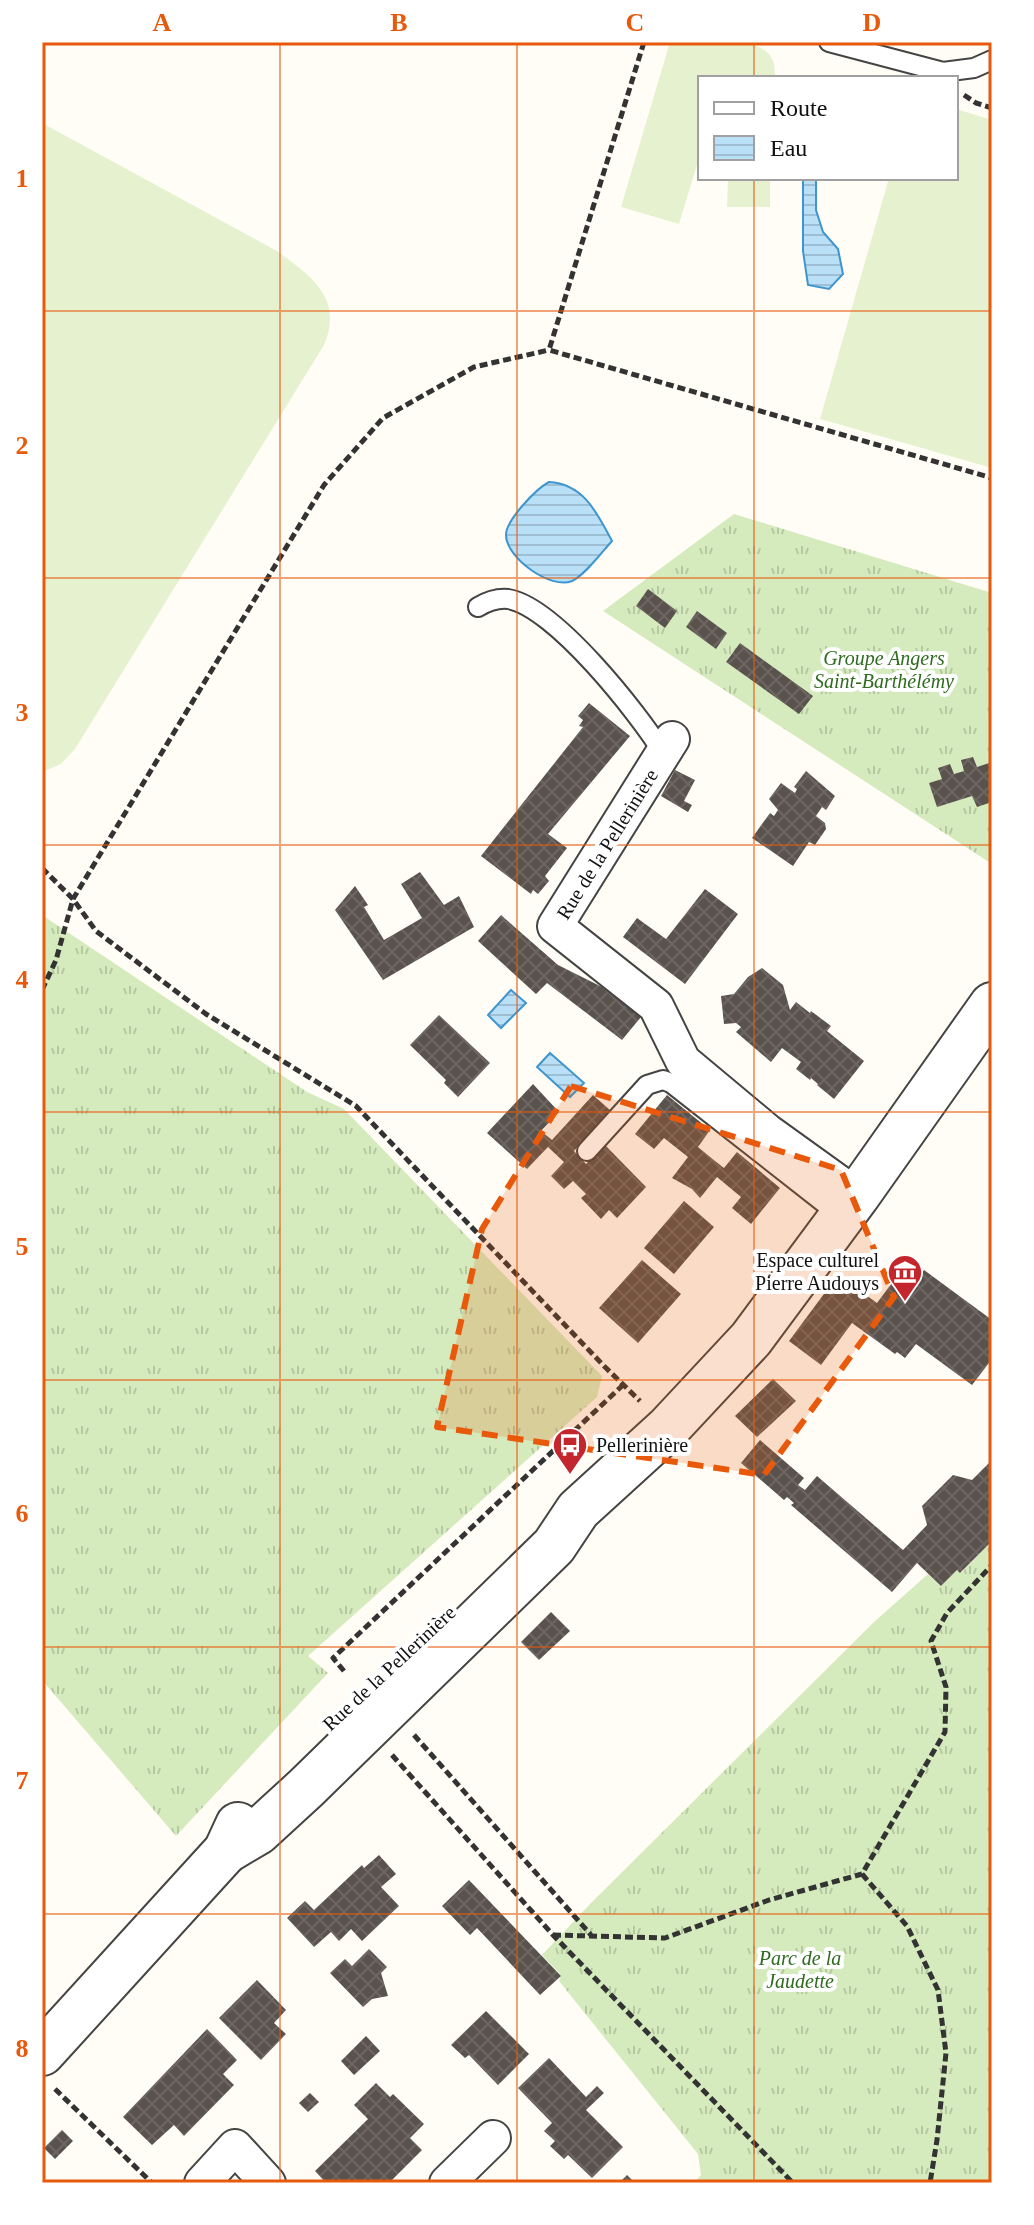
<svg xmlns="http://www.w3.org/2000/svg" width="1034" height="2225" viewBox="0 0 1034 2225" font-family="'Times New Roman',serif">
<defs>
<pattern id="grass-tufts" width="24" height="20" patternUnits="userSpaceOnUse" patternTransform="scale(2)"><rect width="24" height="20" fill="#d5ebbd"/><path d="M3 7l-1-3M5 7V3M7 7l1-3M15 17l-1-3M17 17v-4M19 17l1-3" fill="none" stroke="#b6c8a1"/></pattern>
<pattern id="water-rules" width="6" height="5" patternUnits="userSpaceOnUse" patternTransform="scale(2)"><rect width="6" height="5" fill="#b9e0f7"/><path d="M0 2.5h6" fill="none" stroke="#9ebfd3"/></pattern>
<pattern id="building-cross-hatch" width="8" height="8" patternUnits="userSpaceOnUse" patternTransform="scale(2)"><rect width="8" height="8" fill="#5a524d"/><path d="M0 0l8 8M0 8l8-8" fill="none" stroke="#6d6662"/></pattern>
</defs>
<rect width="100%" height="100%" fill="#fffdf5"/>
<g fill="url(#grass-tufts)">
<polygon points="734,514 992,593 992,864 603,611"/>
<polygon points="42,915 307,1092 344,1109 602,1376 597,1397 308,1656 328,1673 176,1836 42,1680"/>
<polygon points="992,1541 992,2183 694,2183 701,2175 698,2154 559,1981 561,1975 542,1955 591,1903 873,1623 928,1574 941,1586 957,1570 961,1573"/>
</g>
<g fill="#e6f2cf">
<path d="M670,42C694,42 762,34 772,59C775,65 775,72 775,78H700V155L679,224L621,207Z"/>
<polygon points="956,109 992,120 992,468 820,419 889,178 956,178"/>
<path d="M42,123L277,251C311,276 344,298 324,345L75,749L61,764L42,772Z"/>
<polygon points="728,178 770,178 770,207 727,207"/>
</g>
<g fill="url(#water-rules)" stroke="#3f96cf" stroke-width="2">
<polygon points="803,178 816,178 816,210 823,232 838,249 843,274 829,289 808,285 803,251"/>
<path d="M549,482C584,484 597,513 612,541C602,552 585,575 572,581C551,590 506,558 506,535C506,520 536,489 549,482Z"/>
<polygon points="511,990 526,1003 501,1028 488,1015"/>
<polygon points="550,1053 584,1083 570,1097 537,1067"/>
</g>
<g fill="url(#building-cross-hatch)">
<polygon points="648,589 677,611 665,628 636,606"/>
<polygon points="697,611 727,633 716,649 686,627"/>
<polygon points="740,643 813,696 799,714 726,662"/>
<polygon points="589,703 630,736 548,834 567,848 545,876 549,881 538,894 533,890 531,894 481,856 583,727 579,726 583,720 578,716"/>
<polygon points="973,757 977,767 992,762 992,811 989,803 977,807 972,796 937,807 929,783 942,779 938,768 950,764 954,774 964,771 961,760"/>
<polygon points="675,770 695,780 684,801 692,805 688,812 661,796"/>
<polygon points="806,771 835,796 826,810 822,807 816,816 825,823 826,829 815,845 809,842 793,866 752,838 770,813 774,816 778,810 769,799 781,783 795,793 797,789 794,787"/>
<polygon points="420,872 444,905 459,896 474,927 383,980 335,910 355,886 368,905 364,907 384,940 422,918 401,884"/>
<polygon points="705,889 738,914 685,984 623,937 637,918 666,939"/>
<polygon points="501,915 558,965 602,987 641,1017 622,1040 547,983 536,994 478,941"/>
<polygon points="762,968 783,985 790,1010 796,1002 810,1013 811,1011 831,1026 827,1031 864,1061 834,1099 817,1085 818,1084 811,1078 810,1080 796,1069 801,1062 782,1048 771,1062 736,1032 741,1027 736,1023 724,1024 721,996 734,994 748,977"/>
<polygon points="439,1015 490,1063 458,1097 444,1083 446,1080 410,1045"/>
<polygon points="533,1084 559,1112 541,1131 552,1140 593,1095 611,1111 574,1151 586,1164 604,1144 646,1187 617,1218 609,1210 601,1219 581,1198 586,1194 573,1181 564,1189 551,1176 564,1162 548,1147 527,1169 487,1133"/>
<polygon points="667,1095 710,1130 698,1147 715,1161 724,1168 737,1152 780,1188 751,1224 732,1208 741,1197 717,1177 700,1198 692,1189 672,1178 688,1157 664,1138 654,1149 635,1134"/>
<polygon points="684,1201 714,1227 674,1274 644,1248"/>
<polygon points="642,1260 681,1294 638,1343 599,1308"/>
<polygon points="924,1270 992,1320 992,1359 972,1385 916,1344 905,1358 897,1352 895,1354 852,1323 821,1365 789,1341 838,1275 877,1303 897,1276 912,1287"/>
<polygon points="773,1379 796,1401 757,1437 735,1416"/>
<polygon points="760,1440 804,1478 798,1485 805,1490 817,1476 903,1550 927,1525 922,1506 953,1475 972,1480 992,1460 992,1541 960,1573 957,1570 941,1586 917,1563 892,1592 791,1505 794,1503 787,1497 784,1500 741,1463"/>
<polygon points="551,1612 570,1631 539,1660 521,1642"/>
<polygon points="379,1855 396,1874 381,1887 399,1906 362,1941 351,1929 339,1941 331,1932 314,1947 287,1918 305,1901 314,1910 362,1865 364,1868"/>
<polygon points="469,1880 561,1976 540,1995 477,1928 470,1935 442,1906"/>
<polygon points="369,1949 387,1967 381,1973 388,1996 372,1999 363,2007 330,1973 345,1959 352,1966"/>
<polygon points="257,1980 286,2010 274,2023 286,2034 261,2060 219,2018"/>
<polygon points="486,2011 529,2054 498,2085 469,2055 465,2058 451,2045"/>
<polygon points="207,2029 237,2060 223,2074 234,2085 184,2136 174,2125 152,2145 123,2117"/>
<polygon points="366,2036 380,2051 354,2075 341,2061"/>
<polygon points="549,2058 586,2097 597,2086 604,2093 586,2110 623,2147 592,2178 568,2155 564,2159 550,2146 555,2141 544,2131 552,2123 518,2088"/>
<polygon points="376,2083 390,2097 393,2094 424,2124 410,2138 422,2150 389,2183 326,2183 315,2171 368,2119 354,2105"/>
<polygon points="310,2093 319,2102 308,2112 299,2103"/>
<polygon points="62,2130 73,2141 55,2159 44,2148"/>
<polygon points="627,2175 635,2183 619,2183"/>
</g>
<g fill="none" stroke-linecap="round" stroke-linejoin="round">
<g stroke="#444" stroke-width="22">
<g id="service">
<polyline points="829,42 943,72 974,68 992,60"/>
<path d="M478,607C488,601 497,598 508,599C554,606 639,714 663,753"/>
<polyline points="587,1151 647,1085 663,1080 671,1083 842,1217"/>
</g>
</g>
<g stroke="#444" stroke-width="38">
<g id="minor">
<polyline points="672,739 555,926 656,1006 683,1061 768,1132 857,1196"/>
<polyline points="202,2183 235,2147 268,2183"/>
<polyline points="447,2183 493,2138"/>
</g>
</g>
<g stroke="#444" stroke-width="48">
<g id="tertiary">
<polyline points="226,1851 258,1832 306,1788 554,1546 578,1510 668,1428 751,1339 857,1196 992,1005"/>
<polyline points="42,2053 226,1851 238,1825"/>
</g>
</g>
<g stroke="#333" stroke-width="5" stroke-dasharray="8 4" stroke-linecap="butt">
<polyline points="644,42 549,350 992,478"/>
<polyline points="964,95 976,103 992,108"/>
<polyline points="42,868 73,899 96,931 206,1014 356,1106 604,1366 640,1401"/>
<polyline points="42,990 56,960 73,899 324,485 383,418 474,367 549,350"/>
<polyline points="344,1671 333,1658 623,1385"/>
<polyline points="414,1735 591,1935"/>
<polyline points="392,1755 553,1935 793,2183"/>
<polyline points="862,1874 907,1926 938,1990 946,2053 937,2140 930,2183"/>
<polyline points="553,1935 665,1938 769,1900 862,1874 945,1732 946,1687 931,1641 947,1613 992,1565"/>
<polyline points="55,2089 152,2183"/>
</g>
<use href="#service" stroke="#fff" stroke-width="18"/>
<use href="#minor" stroke="#fff" stroke-width="34"/>
<use href="#tertiary" stroke="#fff" stroke-width="44"/>
</g>
<path fill="#e8590c" fill-opacity="0.2" stroke="#e8590c" stroke-width="6" stroke-dasharray="16 10" stroke-linejoin="round" d="M571,1086L841,1170L894,1297L764,1475L437,1427L482,1229Z"/>
<path fill="none" stroke="#e8590c" stroke-width="2" stroke-opacity="0.55" d="M280,42V2183M517,42V2183M754,42V78M754,178V2183M42,311H992M42,578H992M42,845H992M42,1112H992M42,1380H992M42,1647H992M42,1914H992"/>
<defs>
<g id="museum-pin" transform="scale(1.8)"><path d="M0 17L-7.5 6A9.5 9.5 0 1 1 7.5 6Z" fill="#c4262e" stroke="#fff"/><path d="M0-6L6-3V-2H-6V-3ZM-5-1h2V3h-2ZM-1-1h2V3h-2ZM3-1h2V3H3ZM-6 4H6V6H-6Z" fill="#fff"/></g>
<g id="bus-pin" transform="scale(1.8)"><path d="M0 17L-7.5 6A9.5 9.5 0 1 1 7.5 6Z" fill="#c4262e" stroke="#fff"/><path d="M-5-6H5V4H4V6H2V4H-2V6H-4V4H-5ZM-3.5-4V0h7V-4ZM-3.5 1.2v1.5H-2V1.2ZM2 1.2v1.5H3.5V1.2Z" fill="#fff"/></g>
</defs>
<g fill-rule="evenodd">
<use href="#museum-pin" x="905" y="1272"/>
<use href="#bus-pin" x="570" y="1445"/>
</g>
<g text-anchor="middle" stroke-width="8" stroke-linejoin="round" paint-order="stroke">
<g font-size="20" font-style="italic" fill="#2f6b1f" stroke="#fff">
<text x="884" y="665">Groupe Angers<tspan x="884" dy="23">Saint-Barthélémy</tspan></text>
<text x="800" y="1965">Parc de la<tspan x="800" dy="23">Jaudette</tspan></text>
</g>
<g font-size="20" fill="#111" stroke="#fff">
<text transform="translate(607 844) rotate(-58)" y="7">Rue de la Pellerinière</text>
<text transform="translate(389 1668) rotate(-43)" y="7">Rue de la Pellerinière</text>
</g>
<g font-size="20" fill="#111" stroke="#fff" text-anchor="end">
<text x="879" y="1267">Espace culturel<tspan x="879" dy="23">Pierre Audouys</tspan></text>
<text x="596" y="1452" text-anchor="start">Pellerinière</text>
</g>
</g>
<rect width="1034" height="2225" fill="none" stroke="#ffffff" stroke-width="88"/>
<rect x="698" y="76" width="260" height="104" fill="#ffffff" stroke="#a0a0a0" stroke-width="2"/>
<rect x="714" y="102" width="40" height="12" fill="#ffffff" stroke="#a0a0a0" stroke-width="2"/>
<text x="770" y="116" font-size="24" fill="#111111">Route</text>
<rect x="714" y="136" width="40" height="24" fill="url(#water-rules)" stroke="#a0a0a0" stroke-width="2"/>
<text x="770" y="156" font-size="24" fill="#111111">Eau</text>
<rect x="44" y="44" width="946" height="2137" fill="none" stroke="#e8590c" stroke-width="3"/>
<g font-size="26" text-anchor="middle" font-weight="bold" fill="#e8590c">
<text x="162" y="31">A</text>
<text x="399" y="31">B</text>
<text x="635" y="31">C</text>
<text x="872" y="31">D</text>
<text x="22" y="187">1</text>
<text x="22" y="454">2</text>
<text x="22" y="721">3</text>
<text x="22" y="988">4</text>
<text x="22" y="1255">5</text>
<text x="22" y="1522">6</text>
<text x="22" y="1789">7</text>
<text x="22" y="2057">8</text>
</g>
</svg>
